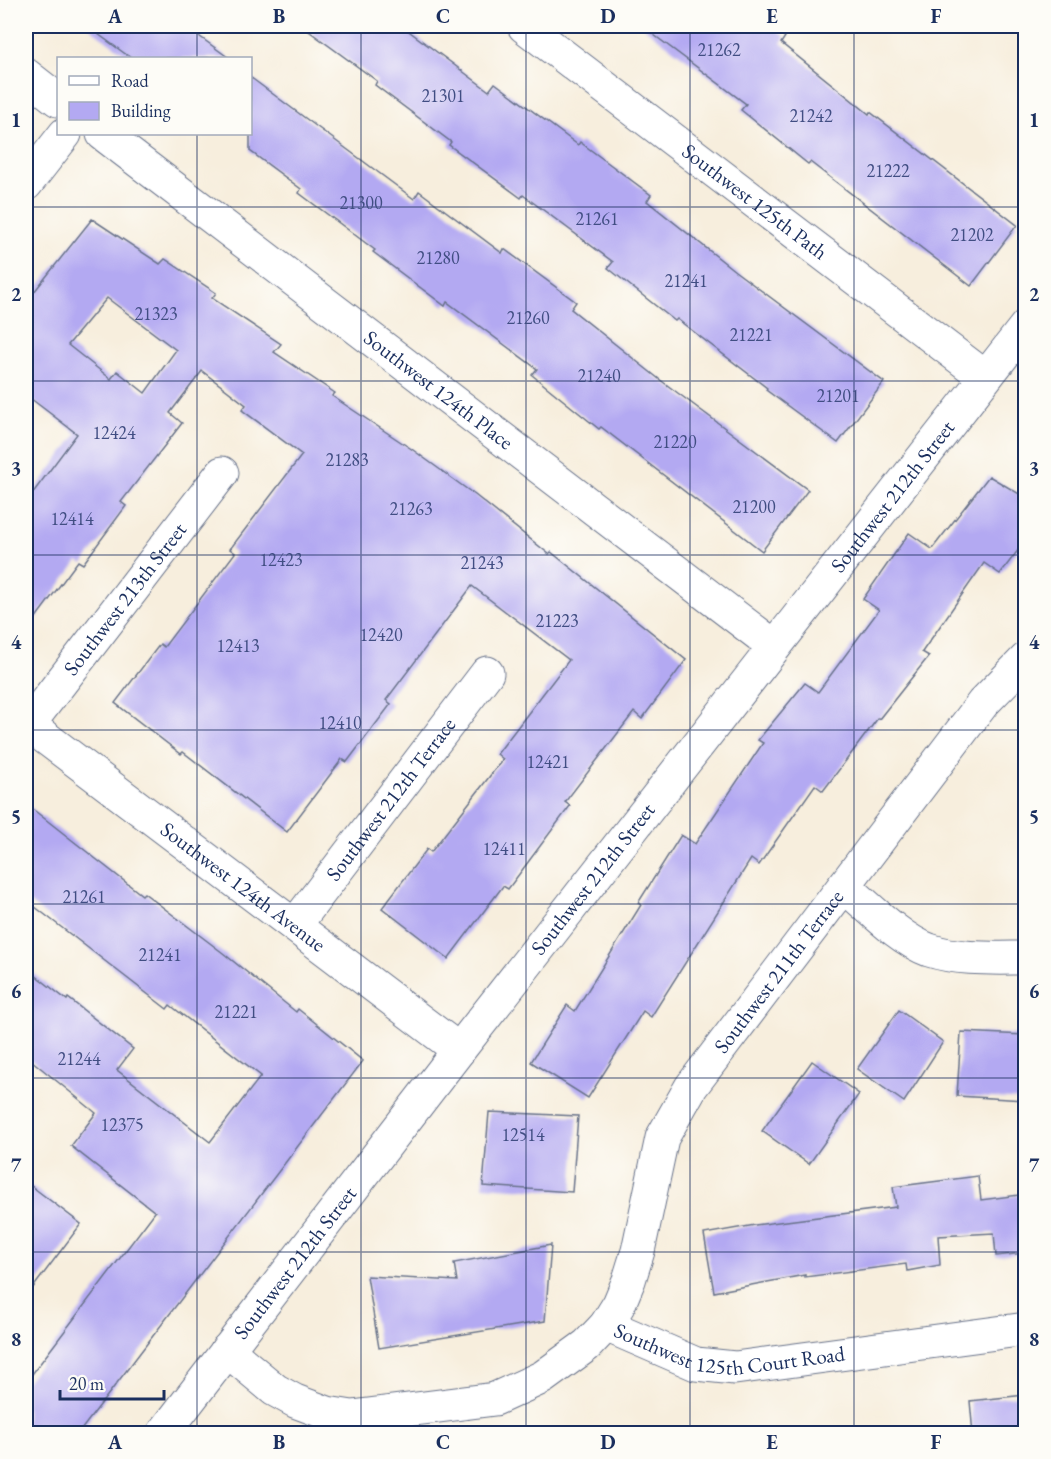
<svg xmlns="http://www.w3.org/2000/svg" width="1051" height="1459" viewBox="0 0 1051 1459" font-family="'EB Garamond',serif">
<rect width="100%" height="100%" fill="#fdfcf7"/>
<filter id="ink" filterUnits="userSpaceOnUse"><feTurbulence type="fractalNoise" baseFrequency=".0167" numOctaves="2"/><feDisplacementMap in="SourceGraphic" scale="12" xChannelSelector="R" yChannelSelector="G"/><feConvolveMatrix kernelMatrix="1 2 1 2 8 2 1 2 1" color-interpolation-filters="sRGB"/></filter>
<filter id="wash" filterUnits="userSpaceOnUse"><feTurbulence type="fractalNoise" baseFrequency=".008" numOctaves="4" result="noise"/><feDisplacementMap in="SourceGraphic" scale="24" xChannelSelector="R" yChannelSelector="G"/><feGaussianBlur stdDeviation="1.35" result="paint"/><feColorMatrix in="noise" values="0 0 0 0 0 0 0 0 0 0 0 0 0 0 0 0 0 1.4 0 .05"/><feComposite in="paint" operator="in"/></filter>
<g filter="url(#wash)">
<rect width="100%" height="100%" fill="#f7eedd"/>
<g id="blocks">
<g fill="#b3a9f2" fill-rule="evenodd">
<polygon points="87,26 185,26 229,58 131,58"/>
<polygon points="302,26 402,26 489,91 495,83 578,145 580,142 651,195 647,201 735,271 884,382 838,443 766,390 767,388 677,319 675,321 608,268 613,262 523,195 521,198 449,145 451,142 375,85 377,81"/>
<polygon points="642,26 770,26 785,37 781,43 869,114 870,112 1017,225 971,286 810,162 808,164 741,110 746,104"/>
<polygon points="250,77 414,199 419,191 502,253 504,249 576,302 571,309 659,379 808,490 762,551 601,427 599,429 532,375 537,369 447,302 445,306 373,252 375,250 299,193 301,189 250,151"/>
<path d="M92,219L160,264L165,259L216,293L212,298L281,344L274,352L335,393L332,396L413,450L475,495L549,554L551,552L686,660L642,719L634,712L565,802L570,806L508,889L503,886L448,959L382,908L427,849L431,852L503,759L497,754L569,660L472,586L386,700L391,704L347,762L342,759L287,832L183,752L181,754L115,703L160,644L164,647L235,553L230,549L302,455L242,410L246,405L202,371L170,413L182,423L121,502L126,506L83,564L78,561L26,631V502L77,434L26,395V302ZM107,298L176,350L145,393L117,371L111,379L68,345Z"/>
<polygon points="989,476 1026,498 1026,540 1000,574 984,563 922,652 929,656 879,719 878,718 823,791 815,785 759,865 751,859 651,1017 643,1011 588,1098 531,1062 567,1005 575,1011 641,905 638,903 681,835 695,844 763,743 758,740 805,683 818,692 879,610 863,599 909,533 932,549"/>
<polygon points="26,804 142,895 144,893 223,953 296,1012 298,1009 363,1061 78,1434 26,1434 26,1382 155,1212 71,1146 96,1113 26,1056 26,968 67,1000 68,998 133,1049 117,1070 210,1142 261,1076 170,1005 167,1009 26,900"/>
<polygon points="899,1010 943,1042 904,1102 857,1069"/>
<polygon points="961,1032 1026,1035 1026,1100 957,1096"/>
<polygon points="812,1061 859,1094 809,1164 762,1131"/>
<polygon points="489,1112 578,1116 572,1192 483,1186"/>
<polygon points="978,1176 981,1200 1026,1194 1026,1253 996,1256 994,1233 938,1236 940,1265 907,1271 906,1264 805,1277 805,1275 714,1292 704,1234 755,1225 896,1207 893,1187"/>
<polygon points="26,1182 81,1224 26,1297"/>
<polygon points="551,1245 545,1321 379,1348 367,1276 457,1281 454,1263"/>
<polygon points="1026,1395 1026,1434 973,1434 970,1401"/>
</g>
</g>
</g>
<g filter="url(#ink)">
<use href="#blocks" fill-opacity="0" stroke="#68728a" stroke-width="1.5"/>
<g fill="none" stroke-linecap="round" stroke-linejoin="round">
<g stroke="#68728a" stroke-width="35">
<g id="minor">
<path id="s1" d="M524,26L985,377"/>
<polyline points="26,75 58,100"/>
<path id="s2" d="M103,134L774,646"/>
<polyline points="26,184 65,134"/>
<path id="s3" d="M26,723L459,1050"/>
<path id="s4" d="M28,725L222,473"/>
<path d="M844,886C868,906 899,939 929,950C959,960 994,958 1026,958"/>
<path id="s5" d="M295,925L487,673"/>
<path id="s6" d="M606,1325L696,1364L735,1368L1026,1329"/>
<path id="s7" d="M227,1350L275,1390L295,1401L327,1413L352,1417L495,1399L543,1377L587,1345L606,1325L619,1304L629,1280L638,1251L662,1138L691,1087L983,703L1026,659"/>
<path id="s8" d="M163,1434L459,1050L1026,326"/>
</g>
</g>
<use href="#minor" stroke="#fff" stroke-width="33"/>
</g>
</g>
<path fill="none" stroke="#1b2f5e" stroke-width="1.5" stroke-opacity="0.55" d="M197,26V58M361,26V1434M526,26V1434M690,26V1434M854,26V1434M197,134V1434M26,207H1026M26,381H1026M26,555H1026M26,730H1026M26,904H1026M26,1078H1026M26,1252H1026"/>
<g text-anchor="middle" stroke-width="4.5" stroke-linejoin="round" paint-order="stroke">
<g font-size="18" fill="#414e83">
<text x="719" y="56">21262</text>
<text x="443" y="102">21301</text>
<text x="811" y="122">21242</text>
<text x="888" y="177">21222</text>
<text x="361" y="209">21300</text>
<text x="597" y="225">21261</text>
<text x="972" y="241">21202</text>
<text x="438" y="264">21280</text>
<text x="686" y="287">21241</text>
<text x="156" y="320">21323</text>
<text x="528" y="324">21260</text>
<text x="751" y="341">21221</text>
<text x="599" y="382">21240</text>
<text x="838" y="402">21201</text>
<text x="114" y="439">12424</text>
<text x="675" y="448">21220</text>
<text x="347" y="466">21283</text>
<text x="754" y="513">21200</text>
<text x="411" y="515">21263</text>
<text x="72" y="525">12414</text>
<text x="281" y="566">12423</text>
<text x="482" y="569">21243</text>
<text x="557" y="627">21223</text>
<text x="381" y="641">12420</text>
<text x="238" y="652">12413</text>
<text x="340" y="729">12410</text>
<text x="548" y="768">12421</text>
<text x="504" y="855">12411</text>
<text x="84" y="903">21261</text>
<text x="160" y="961">21241</text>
<text x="236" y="1018">21221</text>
<text x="79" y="1065">21244</text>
<text x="122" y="1131">12375</text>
<text x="523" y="1141">12514</text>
</g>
<g font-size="21" fill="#1b2f5e" stroke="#fdfcf7">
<text dy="7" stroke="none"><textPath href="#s1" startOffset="290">Southwest 125th Path</textPath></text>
<text dy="7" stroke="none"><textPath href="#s2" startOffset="422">Southwest 124th Place</textPath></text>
<text dy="7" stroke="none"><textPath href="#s8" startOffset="1188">Southwest 212th Street</textPath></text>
<text dy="7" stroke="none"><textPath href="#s4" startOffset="159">Southwest 213th Street</textPath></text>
<text dy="7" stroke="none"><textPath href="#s5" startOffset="158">Southwest 212th Terrace</textPath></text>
<text dy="7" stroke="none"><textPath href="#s8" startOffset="702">Southwest 212th Street</textPath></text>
<text dy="7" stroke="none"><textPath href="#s3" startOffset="272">Southwest 124th Avenue</textPath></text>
<text dy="7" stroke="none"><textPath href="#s7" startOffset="824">Southwest 211th Terrace</textPath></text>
<text dy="7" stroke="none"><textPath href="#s8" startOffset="216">Southwest 212th Street</textPath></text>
<text dy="7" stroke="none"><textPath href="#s6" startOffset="129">Southwest 125th Court Road</textPath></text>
</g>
</g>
<rect width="1051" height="1459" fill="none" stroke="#fdfcf7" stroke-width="66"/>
<rect x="57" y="57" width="195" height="78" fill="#fdfcf7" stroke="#a3aaba" stroke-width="1.5"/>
<rect x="69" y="76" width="30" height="9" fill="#ffffff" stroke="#a3aaba" stroke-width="1.5"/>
<text x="111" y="87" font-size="18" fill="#1b2f5e">Road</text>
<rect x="69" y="102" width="30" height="18" fill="#b3a9f2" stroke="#a3aaba" stroke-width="1.5"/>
<text x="111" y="117" font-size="18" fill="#1b2f5e">Building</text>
<path d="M60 1390v9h104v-9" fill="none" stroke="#1b2f5e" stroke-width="3"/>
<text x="69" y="1390" font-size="18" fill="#1b2f5e" stroke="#fdfcf7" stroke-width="4.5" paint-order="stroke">20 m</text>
<rect x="33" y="33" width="985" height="1393" fill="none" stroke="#1b2f5e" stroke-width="2"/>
<g font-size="20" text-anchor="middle" font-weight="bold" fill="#1b2f5e">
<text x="115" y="23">A</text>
<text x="279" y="23">B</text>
<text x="443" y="23">C</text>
<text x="608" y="23">D</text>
<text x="772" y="23">E</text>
<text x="936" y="23">F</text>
<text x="16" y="127">1</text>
<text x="1034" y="127">1</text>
<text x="16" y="301">2</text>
<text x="1034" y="301">2</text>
<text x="16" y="475">3</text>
<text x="1034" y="475">3</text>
<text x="16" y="649">4</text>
<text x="1034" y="649">4</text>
<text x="16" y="823">5</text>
<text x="1034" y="823">5</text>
<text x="16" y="998">6</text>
<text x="1034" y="998">6</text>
<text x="16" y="1172">7</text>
<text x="1034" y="1172">7</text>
<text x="16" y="1346">8</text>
<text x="1034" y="1346">8</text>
<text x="115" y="1449">A</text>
<text x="279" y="1449">B</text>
<text x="443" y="1449">C</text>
<text x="608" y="1449">D</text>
<text x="772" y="1449">E</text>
<text x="936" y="1449">F</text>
</g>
</svg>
